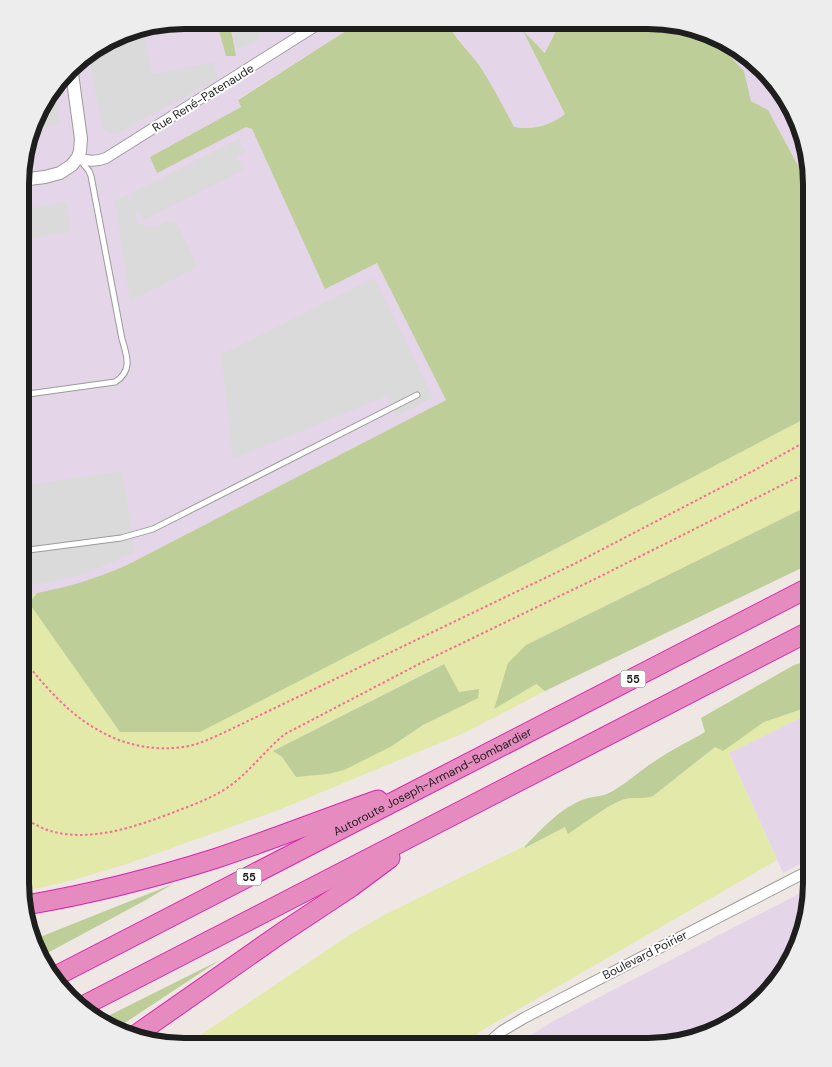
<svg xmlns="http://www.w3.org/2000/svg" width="832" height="1067" viewBox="0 0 832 1067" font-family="'DM Sans',sans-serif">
<rect width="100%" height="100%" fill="#efe7e4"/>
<g fill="#e4d5e8">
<polygon points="184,20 360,21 352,27 238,99 241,107 150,157 246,127 252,129 325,288 377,263 446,400 127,565 105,574 83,582 60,589 21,596 21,162 42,102 76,60 131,29"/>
<polygon points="446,21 561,21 546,53 524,33 565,114 559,119 545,125 530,128 514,127 479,65 467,49 451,30"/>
<polygon points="721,41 740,48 790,102 812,183 812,188 802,173 768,110 751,101 744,71 729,55"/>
<polygon points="812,712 812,858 783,873 729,753"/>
<polygon points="812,887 812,894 785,974 730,1025 659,1047 511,1047 559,1018"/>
</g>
<g fill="#e2e9a9" fill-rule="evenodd">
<path d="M812,415V504L526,645L501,688L494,708L536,684L545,691L464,733L281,809L124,865L73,880L22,892L20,884L21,596L37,593L29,604L559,547ZM443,664L459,692L478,689L392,746L296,777L282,757L273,751Z"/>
<path d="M812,705V712L729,753L777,860L479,1032L466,1047H183L348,936L384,915L525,846L526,848L565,827L568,833C583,823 605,807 622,800C632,796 642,800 653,796L715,747L723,750L764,722L805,708Z"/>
</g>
<g fill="#bdce98">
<polygon points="216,20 229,20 236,56 226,56"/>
<path d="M360,21H446C454,37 468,50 479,65C492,85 503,106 514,127C533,130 550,126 565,114L523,31L545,53L561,21H670L721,41L729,55L744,71L751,101L768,110L802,173L812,188V415L559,547L200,732H120L29,603L37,593C69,587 97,578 127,565L446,400L377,263L325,289L252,129L246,127L157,173L150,157L241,107L238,100L352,27Z"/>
<polygon points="812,504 812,563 545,691 536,684 494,709 508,663 526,645"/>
<path d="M804,662L812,663V705L805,708L764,722L723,751L715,747L653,796C642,800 632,796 622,800C605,807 583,824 568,834L565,827L525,848V846C543,828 560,808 585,799C594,796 603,797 611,792C626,784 638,772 652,763C669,751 688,742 705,732L701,718L794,665Z"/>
<polygon points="444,664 459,692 479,689 478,698 423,725 392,746 344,770 328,774 296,777 282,757 273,751"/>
<polygon points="173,884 144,901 40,957 35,939"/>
<polygon points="220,960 117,1028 98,1021"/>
</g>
<g fill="#dadada">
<polygon points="230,20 282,20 258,33 257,42 237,49"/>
<polygon points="143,27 152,74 213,62 217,79 116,134 109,134 103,129 102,126 88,53 131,29"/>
<polygon points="54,88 60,124 40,127 38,114 42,102"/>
<polygon points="239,139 245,152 236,156 243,170 143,220 139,212 137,214 135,218 137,223 147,227 156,227 168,221 169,223 175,220 198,267 130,301 115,201 127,195 130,201 134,202 130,194"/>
<polygon points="66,202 71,232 21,240 21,210"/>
<polygon points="374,278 433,397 396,417 387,396 233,459 221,355"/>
<polygon points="122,471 135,552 89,572 54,581 21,587 21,486"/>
</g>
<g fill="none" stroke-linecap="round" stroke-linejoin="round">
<g stroke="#9b9b9b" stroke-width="7">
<g id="service">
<path d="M21,395L115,382C133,371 127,356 122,339L91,176L89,171L80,160"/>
<polyline points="21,551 121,538 153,529 417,395"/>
</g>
</g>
<g stroke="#9b9b9b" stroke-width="12">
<g id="minor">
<path d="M78,157C87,162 96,162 106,158L325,20"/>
<polyline points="483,1047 502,1031 524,1018 812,869"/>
</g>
</g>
<g stroke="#9b9b9b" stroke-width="14">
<polyline id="tertiary" points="21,180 45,177 60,173 72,165 78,157 80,151 81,139 71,66"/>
</g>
<g stroke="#da24aa" stroke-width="21">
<g id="motorway">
<path d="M26,905C91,894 154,878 217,858C271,840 324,819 378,800"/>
<path id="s1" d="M54,977L812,586"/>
<polyline points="81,1007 812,630"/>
<polyline points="137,1034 280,934 351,887 390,858"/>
</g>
</g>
<g stroke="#fa6a94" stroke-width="2" stroke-dasharray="2.5 2.5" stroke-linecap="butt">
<path d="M20,656C32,670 43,684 56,697C90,732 133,754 183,747C197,745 210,739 223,733L574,564L751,472L812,438"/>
<path d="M20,814C33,825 48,832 65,834C104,839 146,823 182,809C198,803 213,797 227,788C249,773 265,750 285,734L419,664L597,578L812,470"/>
</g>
<use href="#service" stroke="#fff" stroke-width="5"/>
<use href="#minor" stroke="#fff" stroke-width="10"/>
<use href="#tertiary" stroke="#fff" stroke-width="12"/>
<use href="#motorway" stroke="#e68bc0" stroke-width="19"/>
</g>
<g text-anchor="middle" stroke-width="4" stroke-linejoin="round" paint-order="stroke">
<g fill="#fff" stroke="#626262" stroke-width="1">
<rect x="620.5" y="670.5" width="25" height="17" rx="4"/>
<rect x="236.5" y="868.5" width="25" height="17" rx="4"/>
</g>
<g font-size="11" font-weight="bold" fill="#1e1e1e">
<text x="633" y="683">55</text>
<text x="249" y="881">55</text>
</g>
<g font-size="12" fill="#1e1e1e" stroke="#fff">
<text transform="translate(203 98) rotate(-32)" y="4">Rue René-Patenaude</text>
<text dy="4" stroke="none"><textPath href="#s1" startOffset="426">Autoroute Joseph-Armand-Bombardier</textPath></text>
<text transform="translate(645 955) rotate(-27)" y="4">Boulevard Poirier</text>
</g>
</g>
<path d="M0 0H832V1067H0ZM184 29H648A155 155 0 0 1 803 184V883A155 155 0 0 1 648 1038H184A155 155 0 0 1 29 883V184A155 155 0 0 1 184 29Z" fill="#ededed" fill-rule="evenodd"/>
<path fill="none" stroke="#1e1e1e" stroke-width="6" d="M184 29H648A155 155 0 0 1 803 184V883A155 155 0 0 1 648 1038H184A155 155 0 0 1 29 883V184A155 155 0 0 1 184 29Z"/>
</svg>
